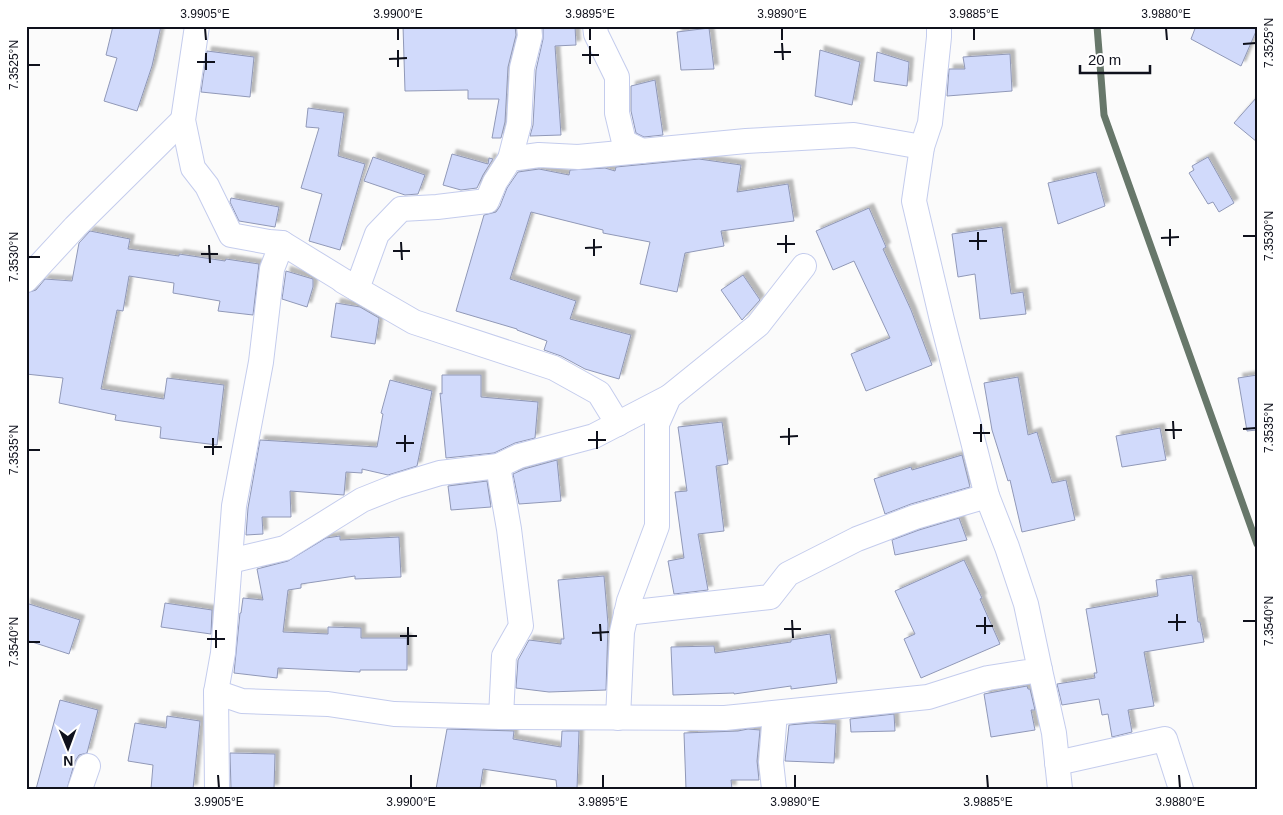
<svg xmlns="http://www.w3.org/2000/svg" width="1283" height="815" viewBox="0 0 1283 815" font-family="Helvetica,sans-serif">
<defs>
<filter id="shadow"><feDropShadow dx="4.5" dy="-4.5" stdDeviation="1" flood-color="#0004"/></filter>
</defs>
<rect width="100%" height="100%" fill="#fbfbfb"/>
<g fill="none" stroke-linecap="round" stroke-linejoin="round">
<polyline stroke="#67776a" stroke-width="7" points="1097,26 1104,115 1257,544"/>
</g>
<g fill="#d1dafb" stroke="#9098b7" filter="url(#shadow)">
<polygon points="113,26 161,26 152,66 137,111 104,101 117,58 106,55"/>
<polygon points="403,26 515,26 516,35 508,67 505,122 501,138 492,138 499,99 468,99 468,90 405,91"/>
<polygon points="543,26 575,26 576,45 555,46 561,135 530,136 533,125 536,70 543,39"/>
<polygon points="1196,26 1257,26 1257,29 1241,66 1191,39"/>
<polygon points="709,28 714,69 681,70 677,32"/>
<polygon points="820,50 860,62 852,105 815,96"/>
<polygon points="207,51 254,57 250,97 201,92"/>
<polygon points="877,52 909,62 907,86 874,81"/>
<polygon points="1010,54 1012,91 947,96 949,69 965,69 963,57"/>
<polygon points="655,80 663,135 644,137 636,133 631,111 631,86"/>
<polygon points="1257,97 1257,142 1234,123"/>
<polygon points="308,108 344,113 338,156 365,164 340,250 309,241 322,194 301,188 319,128 306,127"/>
<polygon points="452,154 488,164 489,158 493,159 483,175 477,188 461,190 443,185"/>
<polygon points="373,157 425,175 418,194 405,195 364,181"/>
<polygon points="1208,157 1234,203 1219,212 1213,202 1208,204 1189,173 1194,170 1192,166"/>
<polygon points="699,159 741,165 737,192 788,184 794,221 721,231 724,246 685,253 677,292 640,284 650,242 603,233 603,230 531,212 510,279 576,301 570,319 631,335 619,379 585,369 561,356 544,350 547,341 517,330 517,329 456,311 484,215 496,212 500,206 507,188 518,172 539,169 569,175 570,170 605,168 615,171 616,167"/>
<polygon points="1096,172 1105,206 1058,224 1048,183"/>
<polygon points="231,198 279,207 275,227 239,221 230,202"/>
<polygon points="869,208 886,247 883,249 911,310 932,365 866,391 851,354 890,338 854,261 833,270 816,231"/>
<polygon points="1002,227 1011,294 1023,292 1026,314 980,319 975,274 958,277 952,234"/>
<polygon points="90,231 130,239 128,249 179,256 179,254 225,261 226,259 259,264 253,315 218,311 220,301 173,293 174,283 129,276 123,311 117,310 101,389 164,399 167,378 224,385 217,445 160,438 161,427 115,420 116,415 59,403 63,378 26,374 26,293 36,290 45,279 72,281 79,243"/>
<polygon points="286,271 313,279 313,287 307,307 282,299"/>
<polygon points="743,275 760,300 742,320 721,290"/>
<polygon points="336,303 360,307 379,318 375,344 331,337"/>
<polygon points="442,375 481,375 481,397 538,402 535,438 515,443 494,453 446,458 440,393 442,394"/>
<polygon points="1257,375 1257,430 1247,431 1238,378"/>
<polygon points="1018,377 1028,435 1037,432 1052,483 1066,480 1075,520 1022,532 1010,480 1008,481 992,430 984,383"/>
<polygon points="390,380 432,391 417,466 388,475 362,469 362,473 346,472 344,495 290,491 291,517 262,517 263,534 246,535 248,508 260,440 377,447 383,414 381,413"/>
<polygon points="722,422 728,464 716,466 724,531 698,534 708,590 674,594 668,561 684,558 675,492 687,491 678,427"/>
<polygon points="1160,428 1166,460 1122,467 1116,436"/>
<polygon points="962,455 970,487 911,504 885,514 874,479 911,467 912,470"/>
<polygon points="557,460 561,501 519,504 513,474 524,469"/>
<polygon points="487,481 491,507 451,510 448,486"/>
<polygon points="959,518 967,540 895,555 892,540 919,530"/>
<polygon points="340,536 340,540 399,537 401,577 355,579 355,576 301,584 301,588 288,590 283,632 328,634 328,627 361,628 361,638 407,638 407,670 360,670 360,672 278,668 277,678 234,673 240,613 241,613 243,598 263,600 257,569 288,561 326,538"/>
<polygon points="964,560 982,598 980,599 1000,644 921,678 904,639 915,634 895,591"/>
<polygon points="1192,575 1198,622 1200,622 1204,642 1144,652 1154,706 1128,710 1132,732 1112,737 1108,714 1102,715 1099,699 1062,705 1057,684 1095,678 1094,673 1097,673 1086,609 1158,596 1156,580"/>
<polygon points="604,576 608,624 606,690 549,692 516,688 518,660 529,640 561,644 561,639 564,639 558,580"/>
<polygon points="26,603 80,620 69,654 26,640"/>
<polygon points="165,603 212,610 211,634 161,627"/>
<polygon points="830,634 837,683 791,689 791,686 734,694 734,693 673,695 671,647 714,646 715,653 791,642 791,640"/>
<polygon points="1027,686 1028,689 1030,689 1035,710 1031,710 1035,730 991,737 984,694"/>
<polygon points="60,700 98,710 87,753 79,755 75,761 67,789 36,789"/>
<polygon points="894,714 895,731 851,732 850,719"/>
<polygon points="167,716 200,721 193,789 151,789 153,765 128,761 135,723 166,728"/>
<polygon points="812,723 836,724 834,763 785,761 789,725"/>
<polygon points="447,729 514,731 513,739 561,747 562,731 579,731 577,789 557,789 556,780 483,769 480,789 436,789"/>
<polygon points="748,729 760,730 757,761 759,780 731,780 732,789 686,789 684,733 738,731"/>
<polygon points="230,753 275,754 274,789 231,789"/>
</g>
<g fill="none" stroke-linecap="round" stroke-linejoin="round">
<g stroke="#c4cced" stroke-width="26">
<g id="minor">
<polyline points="197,26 183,120 193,168 207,186 231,235 269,242 282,243 357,289 377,234 401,209 437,207 487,201 495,182 510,159 539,155 578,157 746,141 854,135 922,147"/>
<polyline points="595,26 596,34 617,77 617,113 624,142 642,151"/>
<polyline points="510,159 519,124 522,68 530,36 529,26"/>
<polyline points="26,280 75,227 183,120"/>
<polyline points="343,281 414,322 554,368 599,393 618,424"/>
<polyline points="498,466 509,529 521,626 504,656 501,717"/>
<polyline points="230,561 285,548 362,500 397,486 440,473 498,466 519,456 594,436 669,397"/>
<polyline points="626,613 770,597 788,574 857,539 915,517 987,496"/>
<polyline points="1040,670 1054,733 1060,789"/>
<polyline points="216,692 242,701 328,704 394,714 501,717 725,718 928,697 988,678 1040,670 1026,604 1007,547 987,496 942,320 914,201 922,147 930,123 939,37 939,26"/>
<polyline points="618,718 622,632 629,601 657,526 657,424 669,397 758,325 804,266"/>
<polyline points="1057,763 1165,739 1181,789"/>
<polyline points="80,789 88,766"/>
<polyline points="217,789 216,692 223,653 234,506 261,362 272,269 282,243"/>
<polyline points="774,789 771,762 775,713"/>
</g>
</g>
<use href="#minor" stroke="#fff" stroke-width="24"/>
</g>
<path fill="none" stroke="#0f111c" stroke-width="2" d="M205,28L206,40M398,28V40M590,28V40M782,28V40M974,28V40M1166,28L1167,40M782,43L783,60M1243,44L1256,43M590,46V64M398,50V67M774,52H791M206,53V70M582,55H599M389,59L407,58M197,62H215M28,65H40M1170,229V246M978,232V250M786,235V253M1243,236H1256M1161,238L1179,237M594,239V256M969,241H987M401,242L402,260M777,244H795M209,245L210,263M585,248L602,247M393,251H410M201,254H218M28,257H40M1173,421L1174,439M981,424V442M789,428V445M1243,429L1256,428M1165,430H1182M597,431V449M973,433H990M405,435V452M780,437L798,436M213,438V455M588,440H606M396,443H414M204,447H222M28,450H40M1177,614V631M985,617V634M792,620L793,638M1243,621H1256M1168,622H1186M600,624L601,641M976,626H993M408,627V645M784,629H801M216,630V648M592,633L609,632M400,636H417M207,639H225M28,642H40M218,775L219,788M411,775V788M603,775V788M795,775V788M987,775L988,788M1179,775L1180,788"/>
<rect width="1283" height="815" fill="none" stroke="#ffffff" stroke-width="55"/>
<g transform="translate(68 748) rotate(179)" stroke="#ffffff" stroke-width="4" paint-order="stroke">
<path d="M0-4L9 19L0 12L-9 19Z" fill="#0f111c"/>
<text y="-8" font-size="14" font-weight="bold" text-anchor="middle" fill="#0f111c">N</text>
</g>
<path d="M1080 65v8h70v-8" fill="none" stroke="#0f111c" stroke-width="2.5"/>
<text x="1088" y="65" font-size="15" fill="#0f111c" stroke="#ffffff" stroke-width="4" paint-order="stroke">20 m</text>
<rect x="28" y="28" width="1228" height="760" fill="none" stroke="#0f111c" stroke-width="2"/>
<g font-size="12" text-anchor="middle" fill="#0f111c">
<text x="205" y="18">3.9905°E</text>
<text x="398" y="18">3.9900°E</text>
<text x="590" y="18">3.9895°E</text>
<text x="782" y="18">3.9890°E</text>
<text x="974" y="18">3.9885°E</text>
<text x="1166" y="18">3.9880°E</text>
<text transform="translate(1269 43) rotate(-90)" y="4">7.3525°N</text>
<text transform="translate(14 65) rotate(-90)" y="4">7.3525°N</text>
<text transform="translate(1269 236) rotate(-90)" y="4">7.3530°N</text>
<text transform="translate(14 257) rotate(-90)" y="4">7.3530°N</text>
<text transform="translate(1269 428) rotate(-90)" y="4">7.3535°N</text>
<text transform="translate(14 450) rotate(-90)" y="4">7.3535°N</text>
<text transform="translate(1269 621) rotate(-90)" y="4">7.3540°N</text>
<text transform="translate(14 642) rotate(-90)" y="4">7.3540°N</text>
<text x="219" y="806">3.9905°E</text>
<text x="411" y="806">3.9900°E</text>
<text x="603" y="806">3.9895°E</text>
<text x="795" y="806">3.9890°E</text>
<text x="988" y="806">3.9885°E</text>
<text x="1180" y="806">3.9880°E</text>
</g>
</svg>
